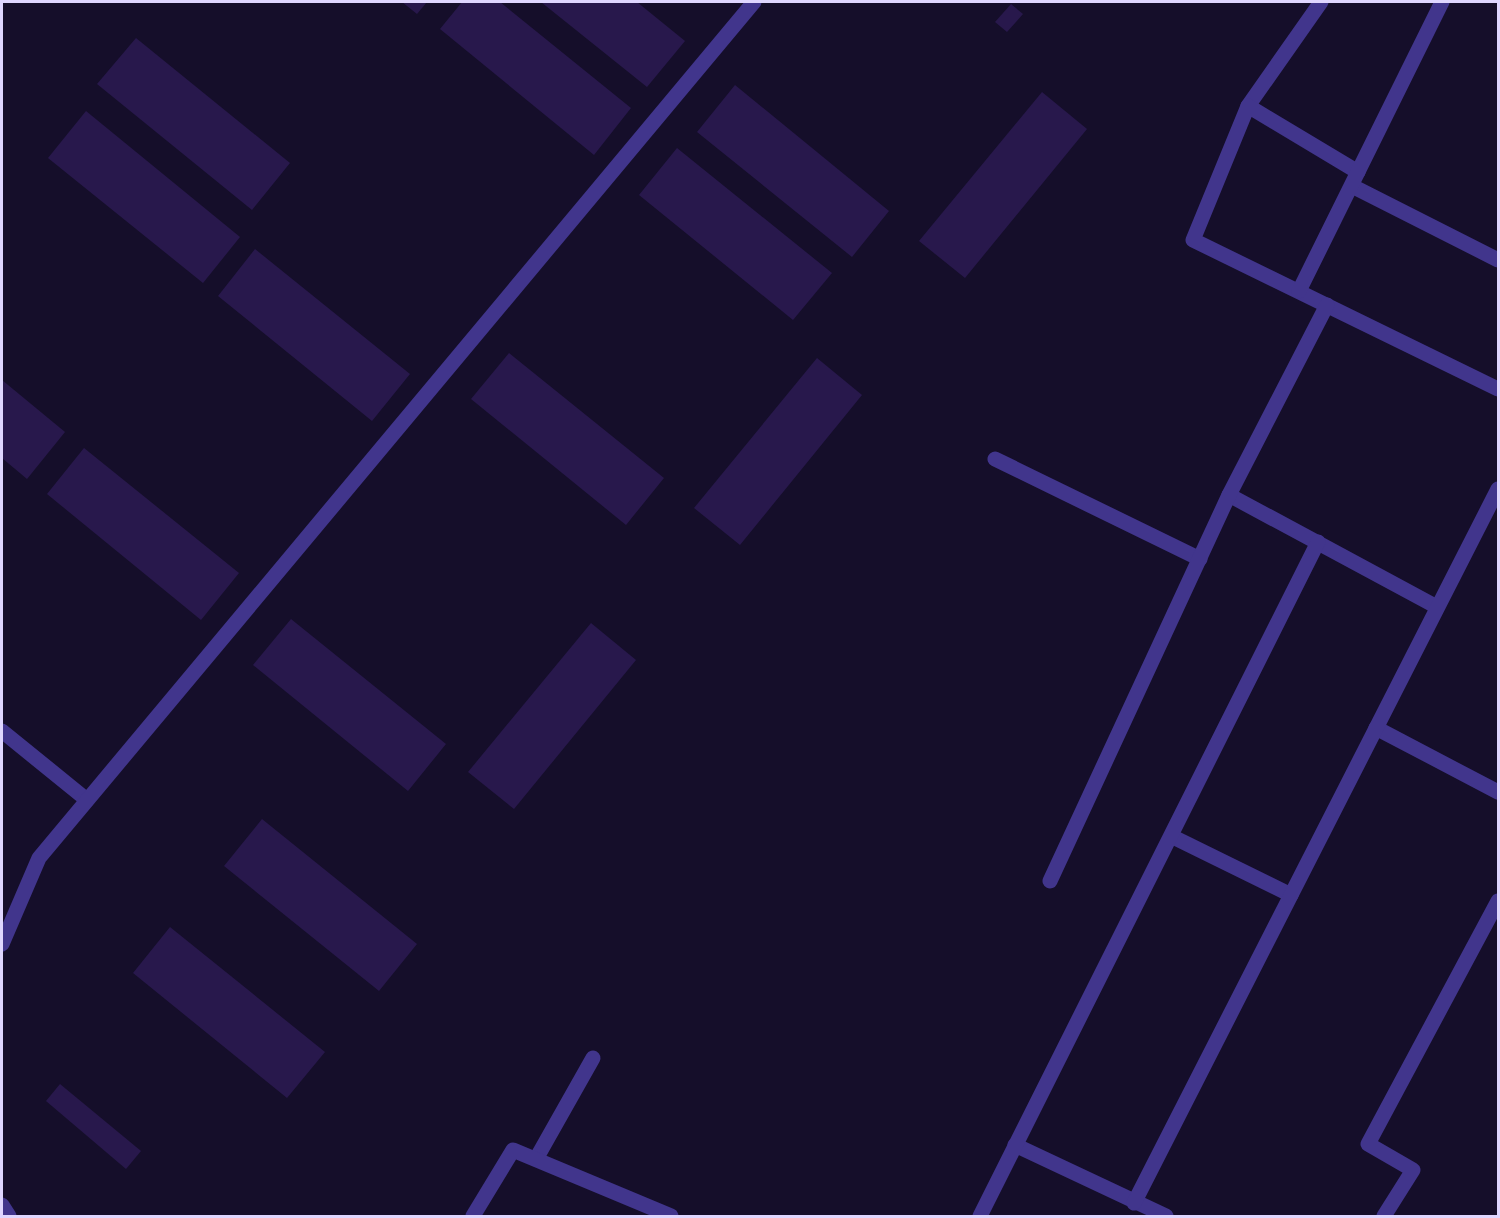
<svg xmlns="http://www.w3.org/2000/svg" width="1500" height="1218" viewBox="0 0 1500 1218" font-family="'PT Sans',sans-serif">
<rect width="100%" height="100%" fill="#150e2a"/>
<g fill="#28184c">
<polygon points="402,2 427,2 417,14"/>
<polygon points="462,2 500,2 631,108 594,155 440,29"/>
<polygon points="541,2 637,2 685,41 647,87"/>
<polygon points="1011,4 1023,14 1007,32 995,22"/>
<polygon points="136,38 290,163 252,210 97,84"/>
<polygon points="735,85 889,211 852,257 697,132"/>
<polygon points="1042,92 1087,129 965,278 919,241"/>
<polygon points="86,111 240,237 203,283 48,158"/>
<polygon points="677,148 832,273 793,320 639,195"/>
<polygon points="255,249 410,374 372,421 218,296"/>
<polygon points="509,353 664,478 626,525 471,399"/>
<polygon points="817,358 862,395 740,545 694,508"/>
<polygon points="2,380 65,432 27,479 2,458"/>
<polygon points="84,448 239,573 201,620 47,494"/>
<polygon points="291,619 446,744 408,791 253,665"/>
<polygon points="591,623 636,660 514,809 468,772"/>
<polygon points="262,819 417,944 379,991 224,866"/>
<polygon points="170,927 325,1052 287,1098 133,973"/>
<polygon points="60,1084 141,1151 126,1169 46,1101"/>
</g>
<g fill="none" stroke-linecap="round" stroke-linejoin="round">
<g stroke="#41358c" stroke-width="15">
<polyline points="1248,106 1321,2"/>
<polyline points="1358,172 1248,106 1193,240 1498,389"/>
<polyline points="1352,186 1498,260"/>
<polyline points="1299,291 1442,2"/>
<polyline points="995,459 1200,559"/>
<polyline points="1229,495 1437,607"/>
<polyline points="1376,728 1498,792"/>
<polyline points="2,731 87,800"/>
<polyline points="1171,836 1291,895"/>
<polyline points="1050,881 1229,495 1327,305"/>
<polyline points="2,944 39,858 754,2"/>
<polyline points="1015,1145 1166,1216"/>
<polyline points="536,1159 593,1058"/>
<polyline points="1134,1203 1498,489"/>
<polyline points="2,1205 9,1216"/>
<polyline points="473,1216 513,1150 671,1216"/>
<polyline points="980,1216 1318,542"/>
<polyline points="1384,1216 1413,1170 1368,1144 1498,901"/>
</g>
</g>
<rect width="1500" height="1218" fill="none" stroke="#dfd6ff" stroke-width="6"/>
</svg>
